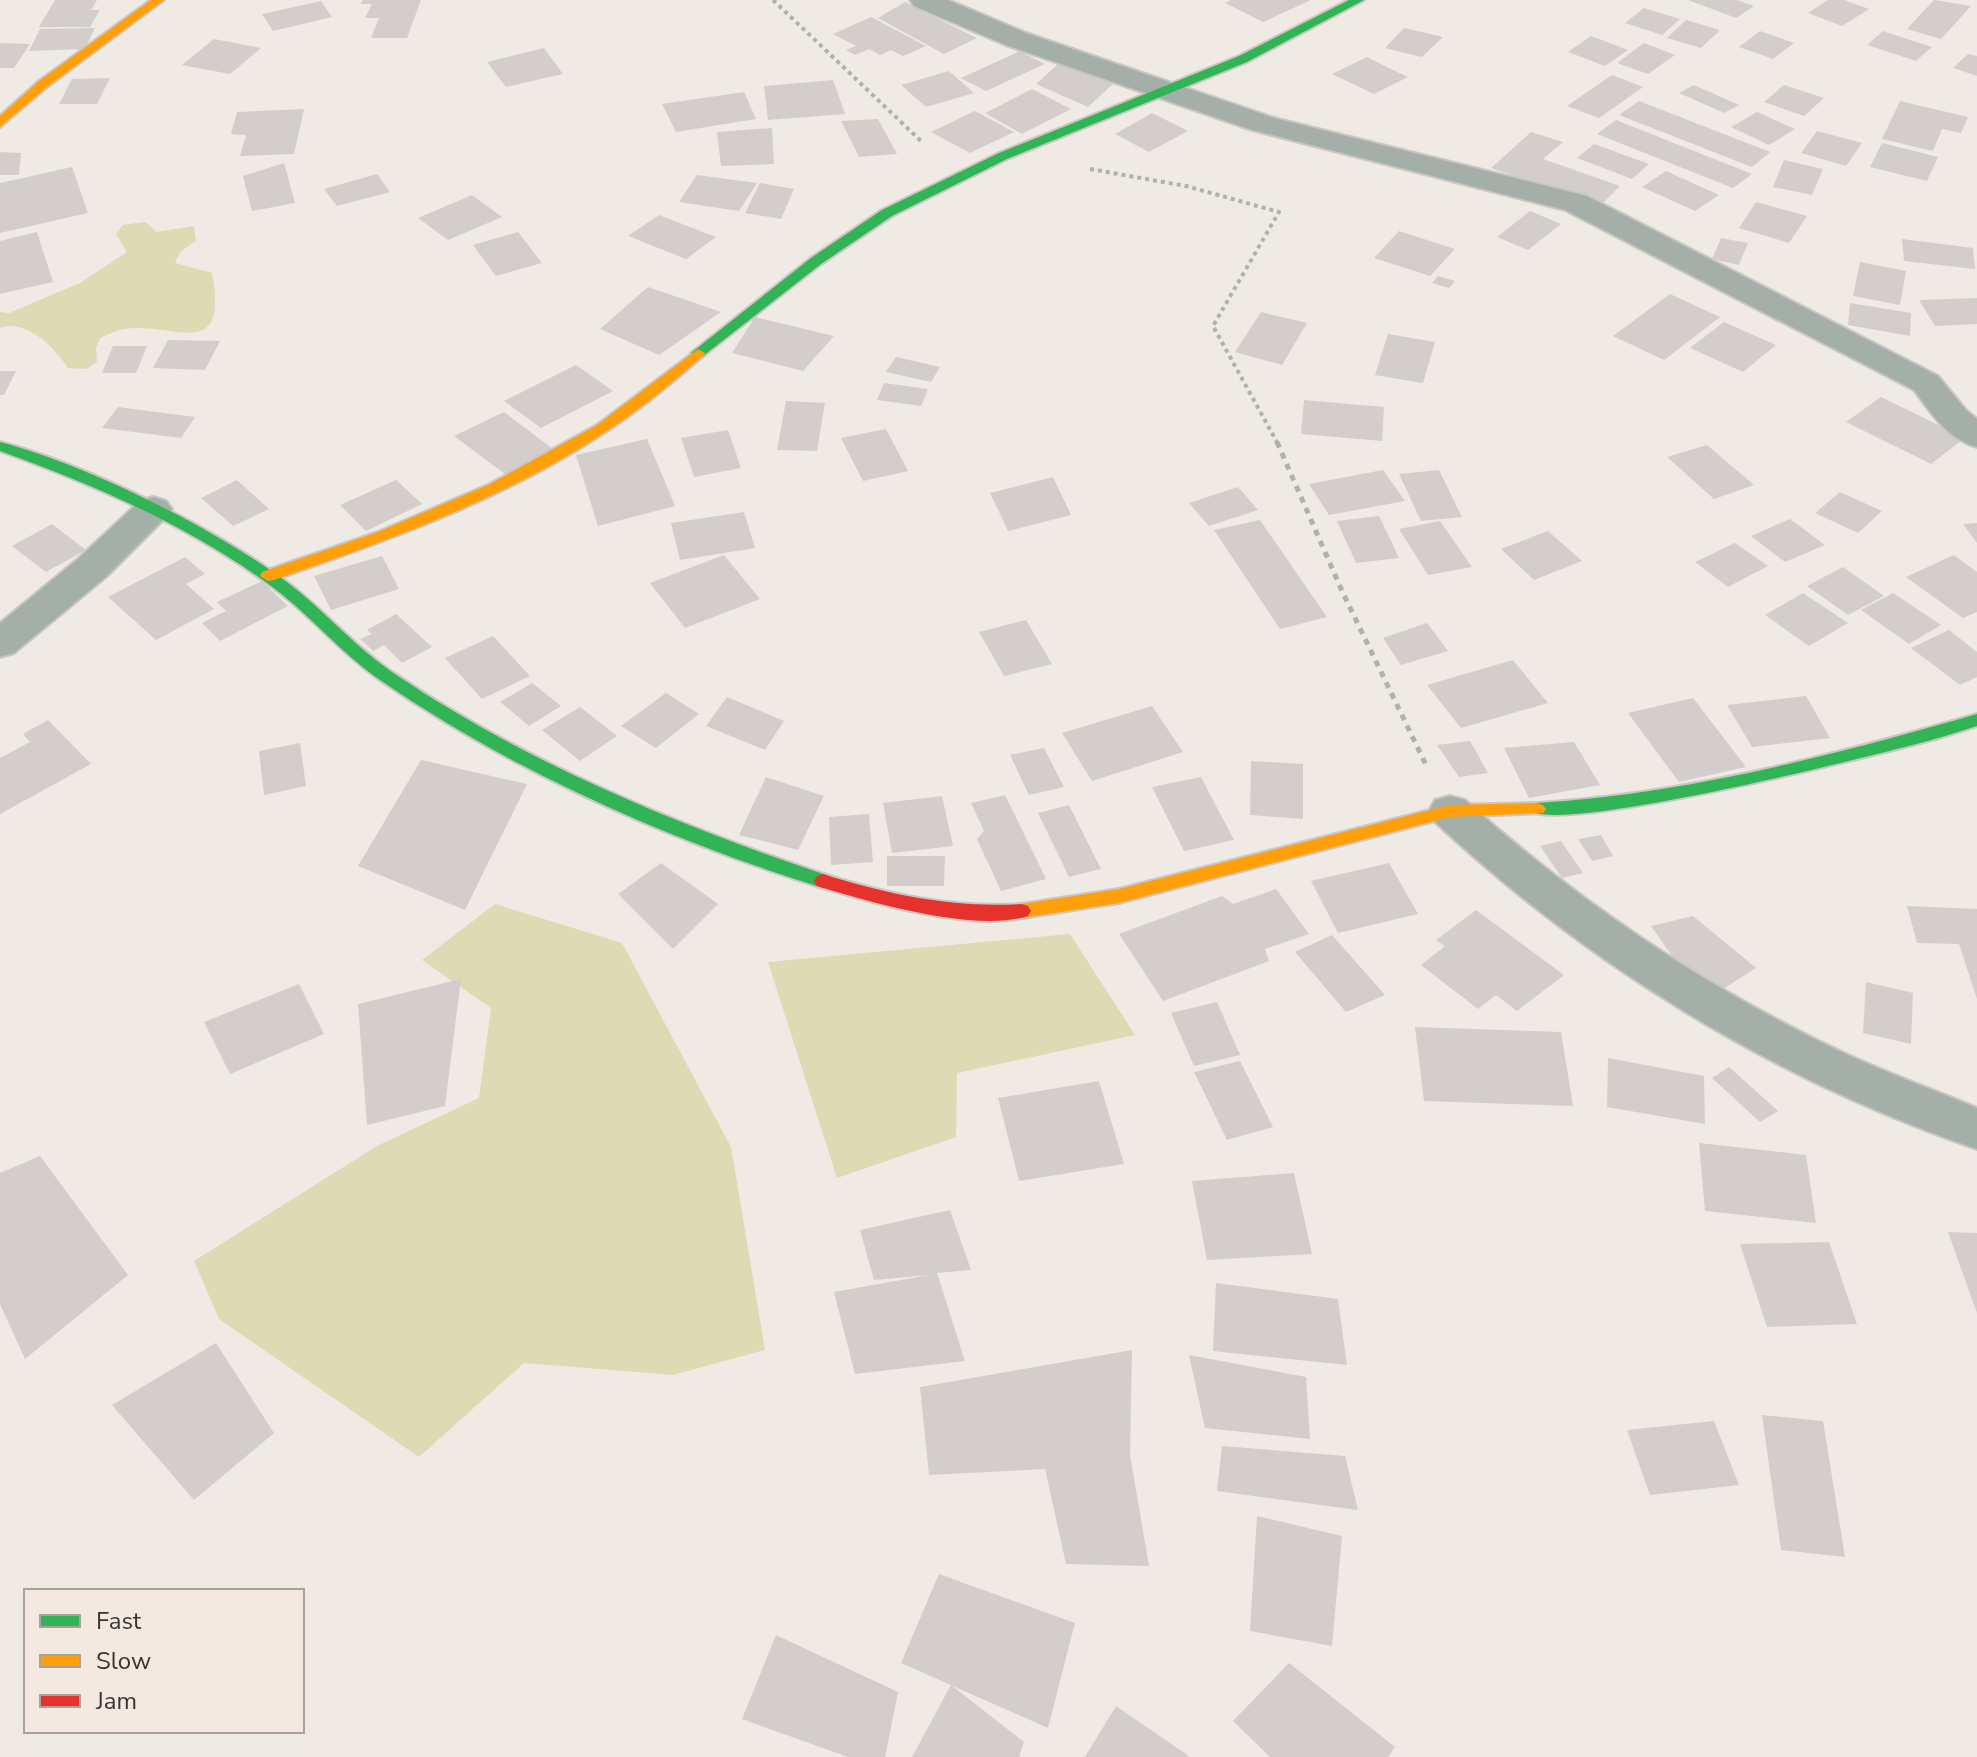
<svg xmlns="http://www.w3.org/2000/svg" width="1977" height="1757" viewBox="0 0 1977 1757" font-family="'Nunito Sans',sans-serif">
<rect width="100%" height="100%" fill="#f0eae5"/>
<g fill="#dbdbb4">
<path d="M145,222L157,232L194,226L196,241L181,251L175,263L212,273C229,365 173,321 124,329C116,330 107,335 100,338L96,348L97,362L86,369L68,368C56,349 26,318 0,328V312L9,313L80,283L127,252L116,234L123,225Z"/>
<polygon points="495,904 622,943 731,1147 765,1350 673,1375 524,1363 419,1457 219,1319 194,1261 377,1146 479,1098 491,1008 422,960"/>
<polygon points="1070,934 1135,1035 957,1073 956,1137 837,1178 768,962"/>
</g>
<g fill="#d3cecb">
<polygon points="55,0 97,0 91,10 100,10 90,27 39,27"/>
<polygon points="363,0 421,0 407,38 371,38 379,18 365,18 372,4 361,4"/>
<polygon points="1231,0 1311,0 1263,22 1225,3"/>
<polygon points="1688,0 1737,0 1754,6 1736,18"/>
<polygon points="1828,0 1844,0 1869,9 1842,26 1808,13"/>
<polygon points="1934,0 1971,6 1941,39 1907,29"/>
<polygon points="321,1 332,17 273,31 262,14"/>
<polygon points="905,2 977,38 944,54 878,18"/>
<polygon points="1644,8 1680,19 1662,35 1625,23"/>
<polygon points="871,17 926,46 903,56 891,50 880,55 869,49 855,55 846,50 856,46 833,34"/>
<polygon points="1686,20 1720,30 1701,48 1667,38"/>
<polygon points="95,28 85,49 29,51 40,29"/>
<polygon points="1404,28 1443,37 1422,57 1385,48"/>
<polygon points="1760,31 1794,43 1773,59 1739,47"/>
<polygon points="1883,31 1932,47 1916,61 1867,45"/>
<polygon points="1591,36 1628,50 1605,66 1568,52"/>
<polygon points="214,39 261,48 230,74 182,65"/>
<polygon points="0,43 30,44 14,68 0,68"/>
<polygon points="1644,43 1675,55 1648,74 1617,63"/>
<polygon points="544,48 563,74 506,87 487,62"/>
<polygon points="1020,51 1045,64 986,91 961,78"/>
<polygon points="1968,54 1977,56 1977,76 1953,68"/>
<polygon points="1367,57 1391,69 1408,77 1374,94 1332,74"/>
<polygon points="1058,64 1113,84 1088,107 1036,84"/>
<polygon points="949,71 974,93 926,107 901,85"/>
<polygon points="1612,75 1643,87 1599,118 1567,106"/>
<polygon points="110,78 97,104 59,104 72,79"/>
<polygon points="833,80 845,114 768,120 764,86"/>
<polygon points="1694,85 1739,105 1724,113 1679,93"/>
<polygon points="1784,85 1824,98 1804,116 1764,102"/>
<polygon points="1032,89 1071,109 1022,134 985,113"/>
<polygon points="744,92 756,119 676,132 662,104"/>
<polygon points="1639,101 1770,152 1752,167 1619,115"/>
<polygon points="1900,101 1968,117 1961,133 1942,129 1933,151 1882,139"/>
<polygon points="304,109 294,154 240,156 246,135 231,134 237,112"/>
<polygon points="975,111 1014,132 970,153 931,132"/>
<polygon points="1757,112 1795,129 1769,145 1731,127"/>
<polygon points="1152,113 1188,131 1149,152 1115,134"/>
<polygon points="878,119 897,154 859,157 841,121"/>
<polygon points="1616,120 1752,174 1733,188 1597,134"/>
<polygon points="772,128 774,164 721,166 717,132"/>
<polygon points="1817,131 1862,143 1846,166 1801,153"/>
<polygon points="1531,132 1563,142 1543,159 1620,186 1600,206 1491,168"/>
<polygon points="1882,143 1938,157 1927,181 1870,167"/>
<polygon points="1594,144 1649,164 1632,179 1577,158"/>
<polygon points="0,152 21,153 19,175 0,175"/>
<polygon points="1784,160 1823,169 1812,195 1773,187"/>
<polygon points="284,163 295,203 252,211 243,176"/>
<polygon points="72,167 88,213 0,233 0,183"/>
<polygon points="1666,171 1719,195 1695,211 1642,187"/>
<polygon points="377,174 390,192 337,206 324,189"/>
<polygon points="697,175 757,183 739,211 679,202"/>
<polygon points="760,183 794,189 781,219 745,213"/>
<polygon points="472,195 502,217 448,240 418,218"/>
<polygon points="1756,202 1807,216 1789,243 1739,228"/>
<polygon points="1530,211 1561,224 1528,250 1497,237"/>
<polygon points="659,215 716,237 686,259 628,236"/>
<polygon points="1399,231 1455,249 1430,276 1374,258"/>
<polygon points="37,232 53,282 0,294 0,241"/>
<polygon points="518,232 542,263 496,276 473,245"/>
<polygon points="1721,238 1748,243 1739,265 1712,259"/>
<polygon points="1902,239 1973,248 1975,269 1904,261"/>
<polygon points="1860,262 1906,271 1900,305 1853,296"/>
<polygon points="1438,276 1455,281 1449,288 1432,283"/>
<polygon points="648,287 721,312 659,355 600,329"/>
<polygon points="1670,294 1720,317 1664,360 1613,336"/>
<polygon points="1977,298 1977,324 1935,326 1919,300"/>
<polygon points="1850,303 1911,313 1910,336 1848,325"/>
<polygon points="1261,312 1307,323 1282,365 1235,352"/>
<polygon points="755,317 834,336 803,371 732,353"/>
<polygon points="1724,322 1776,345 1743,372 1690,348"/>
<polygon points="1388,334 1435,342 1423,383 1375,375"/>
<polygon points="168,340 220,341 205,370 153,368"/>
<polygon points="113,346 147,346 136,373 102,373"/>
<polygon points="896,357 940,367 931,382 886,372"/>
<polygon points="576,365 613,391 541,428 504,401"/>
<polygon points="0,371 16,371 4,395 0,395"/>
<polygon points="884,383 928,389 921,406 877,400"/>
<polygon points="1881,397 1965,438 1931,464 1846,422"/>
<polygon points="1304,400 1384,407 1382,441 1301,434"/>
<polygon points="786,401 825,403 817,451 777,450"/>
<polygon points="118,407 195,417 181,438 102,428"/>
<polygon points="504,412 553,449 505,474 454,436"/>
<polygon points="886,429 908,471 863,481 841,438"/>
<polygon points="728,430 741,468 694,477 681,438"/>
<polygon points="647,439 675,506 598,526 576,455"/>
<polygon points="1707,445 1754,485 1714,499 1667,457"/>
<polygon points="1383,470 1405,501 1329,515 1309,484"/>
<polygon points="1439,470 1462,517 1421,521 1399,474"/>
<polygon points="1053,477 1071,515 1008,531 990,493"/>
<polygon points="237,480 269,509 233,526 201,498"/>
<polygon points="396,480 422,504 366,531 340,505"/>
<polygon points="1238,487 1258,510 1209,526 1189,503"/>
<polygon points="1840,492 1882,511 1858,533 1815,513"/>
<polygon points="744,512 755,548 680,560 671,523"/>
<polygon points="1379,516 1399,558 1356,563 1337,521"/>
<polygon points="1790,519 1825,545 1785,562 1751,536"/>
<polygon points="1260,520 1289,562 1327,617 1280,629 1214,530"/>
<polygon points="1440,521 1472,567 1428,575 1399,529"/>
<polygon points="1977,523 1977,543 1963,524"/>
<polygon points="52,524 86,550 46,572 12,546"/>
<polygon points="1548,531 1582,561 1534,580 1501,549"/>
<polygon points="1735,543 1768,566 1728,587 1695,562"/>
<polygon points="724,555 760,599 685,628 650,583"/>
<polygon points="1954,555 1977,572 1977,612 1963,618 1906,577"/>
<polygon points="382,556 399,589 331,610 314,576"/>
<polygon points="185,557 205,574 186,584 214,609 156,640 108,597"/>
<polygon points="1843,567 1884,596 1848,615 1807,586"/>
<polygon points="262,581 288,606 220,641 202,623 226,611 217,602"/>
<polygon points="1803,593 1848,623 1809,646 1765,615"/>
<polygon points="1893,593 1941,625 1909,644 1861,610"/>
<polygon points="396,614 432,647 402,663 384,645 373,651 360,639 372,634 367,630"/>
<polygon points="1026,620 1052,664 1004,676 979,632"/>
<polygon points="1427,623 1448,651 1401,665 1383,638"/>
<polygon points="1949,630 1977,652 1977,677 1960,685 1911,648"/>
<polygon points="493,636 530,676 482,699 445,658"/>
<polygon points="1513,660 1548,703 1461,728 1427,685"/>
<polygon points="532,683 561,706 529,726 500,702"/>
<polygon points="666,693 699,714 656,748 621,726"/>
<polygon points="1806,696 1830,738 1752,747 1727,705"/>
<polygon points="727,697 784,721 765,750 706,726"/>
<polygon points="1693,698 1746,767 1679,782 1628,713"/>
<polygon points="1152,706 1183,752 1092,781 1062,733"/>
<polygon points="580,707 617,736 580,761 542,730"/>
<polygon points="48,720 91,764 0,814 0,758 30,742 23,734"/>
<polygon points="1470,741 1488,773 1459,777 1437,745"/>
<polygon points="1574,742 1600,785 1529,798 1504,748"/>
<polygon points="300,743 306,786 264,795 259,751"/>
<polygon points="1044,748 1064,787 1029,795 1010,755"/>
<polygon points="421,760 527,784 465,910 358,866"/>
<polygon points="1251,761 1303,764 1303,819 1250,815"/>
<polygon points="766,777 824,796 798,850 739,835"/>
<polygon points="1201,777 1234,840 1184,851 1152,787"/>
<polygon points="1005,795 1046,879 1001,891 977,839 984,831 971,803"/>
<polygon points="942,796 953,846 892,853 883,803"/>
<polygon points="1069,805 1101,869 1069,877 1038,813"/>
<polygon points="869,814 873,862 831,865 829,817"/>
<polygon points="1601,835 1613,856 1592,861 1578,839"/>
<polygon points="1561,841 1583,873 1562,878 1540,846"/>
<polygon points="887,856 945,856 944,886 887,886"/>
<polygon points="661,863 718,904 673,949 618,894"/>
<polygon points="1389,863 1418,914 1338,933 1311,881"/>
<polygon points="1276,889 1309,934 1265,949 1269,961 1163,1001 1119,934 1222,896 1233,904"/>
<polygon points="1907,906 1977,909 1977,999 1959,944 1917,943"/>
<polygon points="1476,910 1564,975 1517,1011 1496,995 1478,1009 1421,965 1445,946 1436,940"/>
<polygon points="1693,916 1756,968 1715,994 1672,956 1651,926"/>
<polygon points="1332,935 1385,995 1346,1012 1295,952"/>
<polygon points="461,979 445,1106 367,1125 358,1004"/>
<polygon points="1866,982 1913,993 1911,1044 1863,1033"/>
<polygon points="299,984 324,1034 230,1074 204,1022"/>
<polygon points="1217,1002 1240,1055 1194,1066 1171,1013"/>
<polygon points="1415,1027 1561,1032 1573,1106 1424,1101"/>
<polygon points="1608,1058 1704,1076 1705,1124 1607,1107"/>
<polygon points="1240,1061 1273,1127 1227,1140 1194,1072"/>
<polygon points="1729,1067 1778,1111 1760,1122 1712,1078"/>
<polygon points="1099,1081 1124,1164 1019,1181 998,1098"/>
<polygon points="1699,1143 1806,1155 1816,1223 1705,1211"/>
<polygon points="40,1156 128,1275 25,1359 0,1304 0,1173"/>
<polygon points="1294,1173 1312,1254 1207,1260 1192,1181"/>
<polygon points="950,1210 971,1270 937,1273 965,1361 855,1374 834,1292 929,1275 874,1280 860,1230"/>
<polygon points="1948,1232 1977,1233 1977,1313"/>
<polygon points="1829,1242 1857,1324 1767,1327 1740,1244"/>
<polygon points="1216,1283 1338,1299 1347,1365 1213,1351"/>
<polygon points="216,1343 274,1433 194,1500 112,1405"/>
<polygon points="1132,1350 1130,1455 1149,1566 1066,1564 1045,1469 929,1475 920,1387"/>
<polygon points="1189,1355 1306,1377 1310,1439 1205,1428"/>
<polygon points="1762,1415 1823,1421 1845,1557 1781,1550"/>
<polygon points="1714,1421 1739,1485 1650,1495 1627,1430"/>
<polygon points="1222,1446 1345,1456 1358,1510 1217,1491"/>
<polygon points="1257,1516 1342,1536 1332,1646 1250,1631"/>
<polygon points="939,1574 1075,1623 1048,1728 901,1663"/>
<polygon points="776,1635 898,1692 885,1757 848,1757 742,1719"/>
<polygon points="1289,1663 1395,1747 1388,1757 1270,1757 1233,1721"/>
<polygon points="951,1685 1024,1742 1019,1757 912,1757"/>
<polygon points="1116,1706 1186,1754 1189,1757 1085,1757"/>
</g>
<g fill="none" stroke-linecap="round" stroke-linejoin="round">
<g stroke="#cac6c2" stroke-width="4">
<g id="street">
<path d="M910,0H948L1026,33L1274,118L1587,196L1938,376L1966,410L1977,419V447C1947,439 1931,413 1914,390L1565,210L1252,130L1006,45L914,6Z"/>
<polygon points="153,497 166,501 172,509 166,517 107,576 14,653 0,657 0,623 79,558 140,501"/>
<path d="M1450,796L1465,800C1581,904 1707,989 1848,1055C1890,1074 1934,1090 1977,1108V1149C1775,1080 1591,967 1435,822L1429,811L1435,800Z"/>
</g>
</g>
<g stroke="#cac6c2" stroke-width="4">
<g id="fast">
<polygon points="1349,0 1364,0 1247,62 1007,159 892,216 821,264 703,356 698,357 691,353 811,258 882,210 999,153 1239,56"/>
<path d="M0,442C88,465 214,528 287,582C324,610 354,646 392,672C526,763 677,825 829,876L832,881L823,888C669,840 514,772 380,680C342,654 312,617 275,589C194,528 95,485 0,451Z"/>
<path d="M1977,714V726L1942,737C1894,751 1550,838 1528,809L1537,803C1686,794 1834,755 1977,714Z"/>
</g>
</g>
<g stroke="#cac6c2" stroke-width="4">
<g id="slow">
<polygon points="151,0 164,0 47,87 0,127 0,116 39,81"/>
<path d="M698,349L705,353L703,356C672,383 641,409 607,431C505,499 389,540 274,580L268,581L260,576L262,572L378,532L490,484L597,425Z"/>
<polygon points="1537,803 1543,805 1546,809 1543,813 1450,817 1119,903 1022,918 1016,916 1013,911 1016,906 1022,904 1119,889 1450,805"/>
</g>
</g>
<g stroke="#cac6c2" stroke-width="4">
<path id="jam" d="M823,874C889,895 953,908 1022,904L1028,906L1031,911L1028,916C975,933 870,902 817,886L814,881L817,876Z"/>
</g>
<g stroke="#adb2ae" stroke-width="4" stroke-dasharray="4 4" stroke-linecap="butt">
<polyline points="773,0 922,142"/>
<polyline points="1090,169 1186,186 1279,212 1213,326 1278,444"/>
</g>
<polyline stroke="#adb2ae" stroke-width="5" stroke-dasharray="6 6" stroke-linecap="butt" points="1277,442 1342,591 1426,765"/>
<use href="#street" fill="#a5afaa" fill-rule="evenodd"/>
<use href="#fast" fill="#30b455" fill-rule="evenodd"/>
<use href="#slow" fill="#ff9f0a" fill-rule="evenodd"/>
<use href="#jam" fill="#e5322d" fill-rule="evenodd"/>
</g>
<rect x="24" y="1589" width="280" height="144" fill="#f4e9e1" stroke="#a9a19b" stroke-width="2"/>
<rect x="40" y="1615" width="40" height="12" fill="#30b455" stroke="#a9a19b" stroke-width="2"/>
<text x="96" y="1629" font-size="24" fill="#383431">Fast</text>
<rect x="40" y="1655" width="40" height="12" fill="#ff9f0a" stroke="#a9a19b" stroke-width="2"/>
<text x="96" y="1669" font-size="24" fill="#383431">Slow</text>
<rect x="40" y="1695" width="40" height="12" fill="#e5322d" stroke="#a9a19b" stroke-width="2"/>
<text x="96" y="1709" font-size="24" fill="#383431">Jam</text>
</svg>
